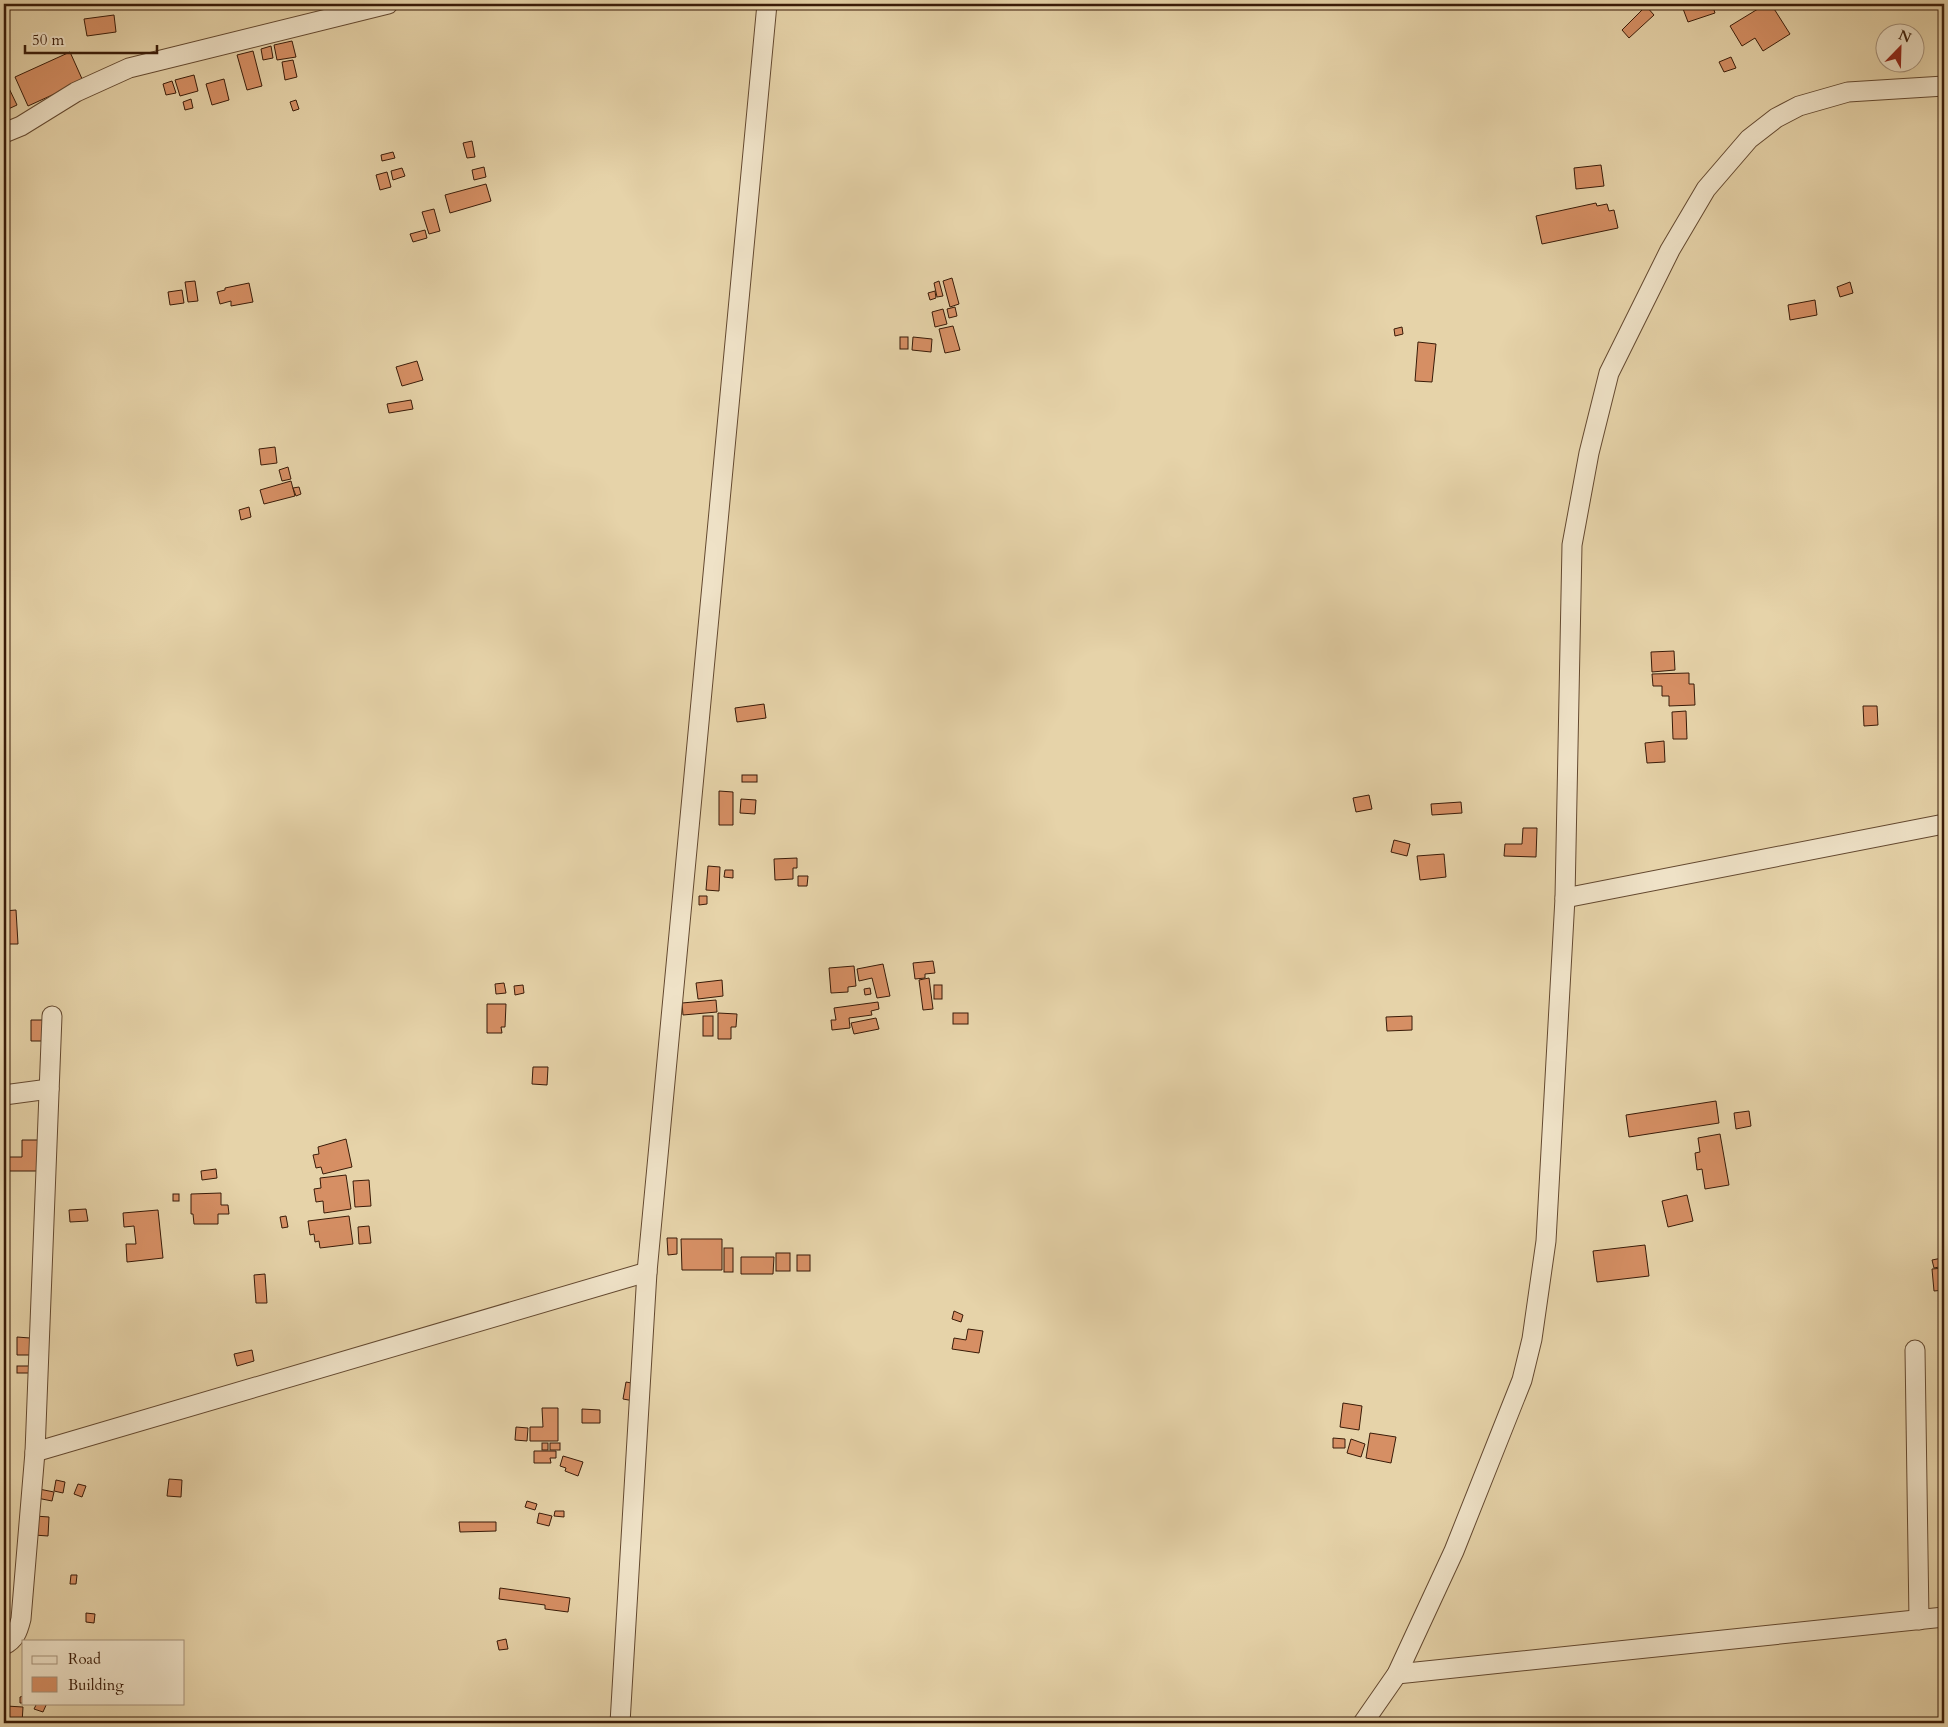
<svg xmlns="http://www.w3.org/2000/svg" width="1948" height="1727" viewBox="0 0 1948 1727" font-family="Cardo,serif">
<rect width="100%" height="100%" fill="#e6d3a9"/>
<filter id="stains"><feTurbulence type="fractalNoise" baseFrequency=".004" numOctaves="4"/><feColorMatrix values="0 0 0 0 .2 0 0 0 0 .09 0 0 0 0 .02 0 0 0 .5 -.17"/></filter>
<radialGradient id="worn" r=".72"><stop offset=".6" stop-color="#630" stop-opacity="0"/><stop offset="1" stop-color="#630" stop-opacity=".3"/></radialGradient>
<g fill="#d68f64" stroke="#391b08">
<polygon points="1689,4 1693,4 1695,7 1712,4 1715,13 1688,22 1682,6"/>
<polygon points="1766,4 1771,4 1790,34 1763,51 1755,38 1742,46 1730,26"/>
<polygon points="1646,6 1654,15 1629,38 1622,30"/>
<polygon points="114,15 116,32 87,36 84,19"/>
<polygon points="292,41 296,57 277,60 274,45"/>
<polygon points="271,46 273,58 263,60 261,49"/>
<polygon points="253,51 262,86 247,90 237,55"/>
<polygon points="70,52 83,81 28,106 15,77"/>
<polygon points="1731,57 1736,68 1724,72 1719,62"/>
<polygon points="293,60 297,77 285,80 282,62"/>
<polygon points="194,75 198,91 180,96 175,80"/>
<polygon points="224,79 229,100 212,105 206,84"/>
<polygon points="5,80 17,105 4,111 4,81"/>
<polygon points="172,81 176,93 166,95 163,84"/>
<polygon points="191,99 193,108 185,110 183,102"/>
<polygon points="296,100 299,109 293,111 290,102"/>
<polygon points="472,141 475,157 467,158 463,143"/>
<polygon points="393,152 395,158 382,161 381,155"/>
<polygon points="1601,165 1604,186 1576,189 1574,168"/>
<polygon points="484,167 486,177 474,180 472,170"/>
<polygon points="402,168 405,176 393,180 391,171"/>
<polygon points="387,172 391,187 380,190 376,175"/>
<polygon points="486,184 491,201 450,213 445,195"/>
<polygon points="1596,203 1597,206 1607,204 1609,211 1614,210 1618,228 1542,244 1536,216"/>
<polygon points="434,209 440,231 429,234 422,212"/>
<polygon points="425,230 427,238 413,242 410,234"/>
<polygon points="952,278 959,304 950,307 943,281"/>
<polygon points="195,281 198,301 188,302 185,282"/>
<polygon points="939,281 943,296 937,297 934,283"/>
<polygon points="1850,282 1853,293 1840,297 1837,287"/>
<polygon points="249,283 253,302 231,306 231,301 220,304 217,292 225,290 225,288"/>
<polygon points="182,290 184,303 170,305 168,292"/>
<polygon points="935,291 936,298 930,300 928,293"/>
<polygon points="1815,300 1817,315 1790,320 1788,305"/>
<polygon points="955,307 957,316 949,318 947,309"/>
<polygon points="943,309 947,324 935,327 932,312"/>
<polygon points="953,326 960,350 945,353 939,329"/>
<polygon points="1402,327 1403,334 1395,336 1394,329"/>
<rect x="900" y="337" width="8" height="12"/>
<polygon points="913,337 932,339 931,352 912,350"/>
<polygon points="1418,342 1436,344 1432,382 1415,381"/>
<polygon points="417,361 423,380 402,386 396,367"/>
<polygon points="411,400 413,409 389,413 387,404"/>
<polygon points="275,447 277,463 261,465 259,449"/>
<polygon points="288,467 291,479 282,481 279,470"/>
<polygon points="291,481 295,496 264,504 260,490"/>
<polygon points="299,487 301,494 296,496 293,488"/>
<polygon points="249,507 251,517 241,520 239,510"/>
<polygon points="1674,651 1675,670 1652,672 1651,652"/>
<polygon points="1689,673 1689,684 1694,684 1695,705 1669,706 1669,696 1662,696 1662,686 1653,686 1652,674"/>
<polygon points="764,704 766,718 737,722 735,708"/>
<polygon points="1863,706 1877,706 1878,725 1864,726"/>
<polygon points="1686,711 1687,739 1673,739 1672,712"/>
<polygon points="1664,741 1665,762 1647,763 1645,743"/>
<rect x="742" y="775" width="15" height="7"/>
<polygon points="719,791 733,792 733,825 719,825"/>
<polygon points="1369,795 1372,809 1356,812 1353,798"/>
<polygon points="741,799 756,800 755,814 740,813"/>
<polygon points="1461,802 1462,813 1432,815 1431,804"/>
<polygon points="1523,828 1537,828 1536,857 1504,856 1505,844 1522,844"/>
<polygon points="1394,840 1410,844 1407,856 1391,852"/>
<polygon points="1444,854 1446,877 1420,880 1417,856"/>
<polygon points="797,858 797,868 793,868 793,879 775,880 774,859"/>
<polygon points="708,866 720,867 719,891 706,890"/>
<polygon points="725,870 733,870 733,878 724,877"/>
<polygon points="798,876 808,876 807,886 798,886"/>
<polygon points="699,896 707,896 707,904 699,905"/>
<polygon points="16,910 18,944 4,944 4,911"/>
<polygon points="933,961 935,973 925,974 925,978 915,979 913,963"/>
<polygon points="883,964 890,996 877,998 872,978 859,981 857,969"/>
<polygon points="854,966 856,986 848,987 848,992 831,993 829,968"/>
<polygon points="929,978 933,1009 923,1010 919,980"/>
<polygon points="722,980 723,996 698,999 696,983"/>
<polygon points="504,983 506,993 496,994 495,984"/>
<polygon points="523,985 524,993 515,995 514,986"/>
<rect x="934" y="985" width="8" height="14"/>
<polygon points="870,988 871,994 865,995 864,989"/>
<polygon points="716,1000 717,1012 683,1015 682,1003"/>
<polygon points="878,1002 879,1009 871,1011 872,1015 849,1018 850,1028 832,1030 831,1020 836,1020 834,1008"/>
<polygon points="487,1004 506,1004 505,1027 501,1027 502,1033 487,1033"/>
<polygon points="718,1013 737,1014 736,1027 731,1027 731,1039 718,1039"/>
<rect x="953" y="1013" width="15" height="11"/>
<rect x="703" y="1016" width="10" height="20"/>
<polygon points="1412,1016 1412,1030 1387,1031 1386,1017"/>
<polygon points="876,1018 879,1029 854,1034 851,1023"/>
<polygon points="31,1020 45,1020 46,1041 31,1041"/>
<polygon points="533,1067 548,1067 547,1085 532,1084"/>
<polygon points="1716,1101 1719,1123 1629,1137 1626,1115"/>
<polygon points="1749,1111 1751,1126 1736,1129 1734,1113"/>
<polygon points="1720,1134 1729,1185 1705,1189 1702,1169 1697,1170 1695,1153 1700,1152 1698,1138"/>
<polygon points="346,1139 352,1167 323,1174 321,1167 316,1168 313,1155 319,1154 318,1147"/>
<polygon points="22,1140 38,1140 37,1171 7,1171 7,1157 22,1157"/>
<polygon points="216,1169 217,1178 202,1180 201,1171"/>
<polygon points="346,1175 351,1209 324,1213 323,1201 316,1202 314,1189 321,1188 320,1178"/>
<polygon points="369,1180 371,1206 355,1207 353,1181"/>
<polygon points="221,1193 221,1205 228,1205 229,1214 218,1214 218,1224 194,1224 193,1214 191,1214 191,1194"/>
<rect x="173" y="1194" width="6" height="7"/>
<polygon points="1687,1195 1693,1221 1668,1227 1662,1201"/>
<polygon points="86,1209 88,1221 70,1222 69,1210"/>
<polygon points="158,1210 163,1258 127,1262 126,1244 136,1244 134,1226 124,1227 123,1213"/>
<polygon points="286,1216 288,1227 282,1228 280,1217"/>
<polygon points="349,1216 353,1244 320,1248 319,1241 315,1242 314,1234 310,1235 308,1221"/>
<polygon points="369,1226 371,1243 359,1244 358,1227"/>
<polygon points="667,1238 677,1238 677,1254 668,1255"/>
<polygon points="681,1239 722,1239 722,1270 682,1270"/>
<polygon points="1645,1245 1649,1276 1597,1282 1593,1251"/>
<rect x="724" y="1248" width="9" height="24"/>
<rect x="776" y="1253" width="14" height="18"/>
<rect x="797" y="1255" width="13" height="16"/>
<polygon points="741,1257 774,1257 773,1274 741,1274"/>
<polygon points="1942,1258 1944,1266 1934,1268 1932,1260"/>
<polygon points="1944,1268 1944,1290 1934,1291 1932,1269"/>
<polygon points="265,1274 267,1303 256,1303 254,1275"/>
<polygon points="954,1311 963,1315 961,1322 952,1319"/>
<polygon points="968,1329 983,1331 979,1353 952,1349 954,1338 966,1340"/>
<polygon points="17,1337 30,1338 30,1355 17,1355"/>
<polygon points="252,1350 254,1361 237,1366 234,1354"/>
<rect x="17" y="1366" width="14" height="7"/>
<polygon points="626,1382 637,1384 634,1401 623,1399"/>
<polygon points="1343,1403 1362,1406 1359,1430 1340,1427"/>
<polygon points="542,1408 558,1408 558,1441 530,1441 530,1427 543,1427"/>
<polygon points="582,1409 600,1410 600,1423 582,1423"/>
<polygon points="516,1427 528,1428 527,1441 515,1440"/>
<polygon points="1370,1433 1396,1437 1391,1463 1366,1458"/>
<polygon points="1333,1438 1345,1439 1345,1448 1333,1448"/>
<polygon points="1351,1439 1365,1444 1361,1457 1347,1453"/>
<rect x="542" y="1443" width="6" height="7"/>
<rect x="550" y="1443" width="10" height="7"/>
<polygon points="534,1451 556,1451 556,1458 550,1458 551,1463 534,1463"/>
<polygon points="563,1456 583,1462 578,1476 565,1471 566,1468 560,1466"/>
<polygon points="169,1479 182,1480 181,1497 167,1496"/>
<polygon points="56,1480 65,1482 63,1493 54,1491"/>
<polygon points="78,1484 86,1486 82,1497 74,1494"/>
<polygon points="39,1489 54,1492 52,1501 37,1498"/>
<polygon points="527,1501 537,1504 535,1510 525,1507"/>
<polygon points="555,1511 564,1511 564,1517 554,1516"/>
<polygon points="539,1513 552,1516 549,1526 537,1523"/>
<polygon points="35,1516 49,1517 48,1536 34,1535"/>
<polygon points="459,1522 496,1522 496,1531 460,1532"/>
<polygon points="71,1575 77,1575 76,1584 70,1584"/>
<polygon points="500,1588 570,1598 568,1612 545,1609 545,1605 499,1599"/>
<polygon points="86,1613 95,1614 94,1623 86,1622"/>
<polygon points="506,1639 508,1649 499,1650 497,1641"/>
<polygon points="24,1696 24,1703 20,1703 20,1697"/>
<polygon points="37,1703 47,1703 43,1712 34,1709"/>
<polygon points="6,1706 23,1707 22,1723 5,1723"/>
</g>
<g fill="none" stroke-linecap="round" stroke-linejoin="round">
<g stroke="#644930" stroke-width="21">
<g id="minor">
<polyline points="4,133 21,126 76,92 129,68 388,4"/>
<polyline points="1565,898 1944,824"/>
<polyline points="4,1095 49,1089"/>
<polyline points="1915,1350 1919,1620"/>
<polyline points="35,1452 647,1272"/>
<path d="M4,1645C15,1640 18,1631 21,1619L35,1452L52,1016"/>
<polyline points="1397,1674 1944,1617"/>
<polyline points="620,1723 647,1272 767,4"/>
<polyline points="1363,1723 1397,1674 1454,1551 1522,1380 1532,1339 1546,1241 1565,898 1572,545 1589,453 1609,373 1670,250 1706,189 1749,139 1776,118 1799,106 1848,92 1944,86"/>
</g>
</g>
<use href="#minor" stroke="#efe2c7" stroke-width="19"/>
</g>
<rect width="1948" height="1727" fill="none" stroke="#e6d3a9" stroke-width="20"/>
<rect x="5" y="5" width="1938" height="1717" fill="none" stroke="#391b08" stroke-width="2.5"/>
<rect x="10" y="10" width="1928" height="1707" fill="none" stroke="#391b08"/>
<rect x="22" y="1640" width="162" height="65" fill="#efe2c7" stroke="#a6927b"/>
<rect x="32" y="1656" width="25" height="8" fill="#efe2c7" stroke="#a6927b"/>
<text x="68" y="1664" font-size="15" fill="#391b08">Road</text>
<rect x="32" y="1677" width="25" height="15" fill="#d68f64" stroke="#a6927b"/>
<text x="68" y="1690" font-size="15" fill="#391b08">Building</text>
<g transform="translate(1900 48) rotate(23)"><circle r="24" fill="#efe2c7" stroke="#a6927b"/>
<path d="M0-4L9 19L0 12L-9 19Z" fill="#8f2418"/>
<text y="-8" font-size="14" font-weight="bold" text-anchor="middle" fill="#391b08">N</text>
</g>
<path d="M25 45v8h132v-8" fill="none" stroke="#391b08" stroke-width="2.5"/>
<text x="32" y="45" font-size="15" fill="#391b08" stroke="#efe2c7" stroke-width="4" paint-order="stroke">50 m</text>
<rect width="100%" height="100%" filter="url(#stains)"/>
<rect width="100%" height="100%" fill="url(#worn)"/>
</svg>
